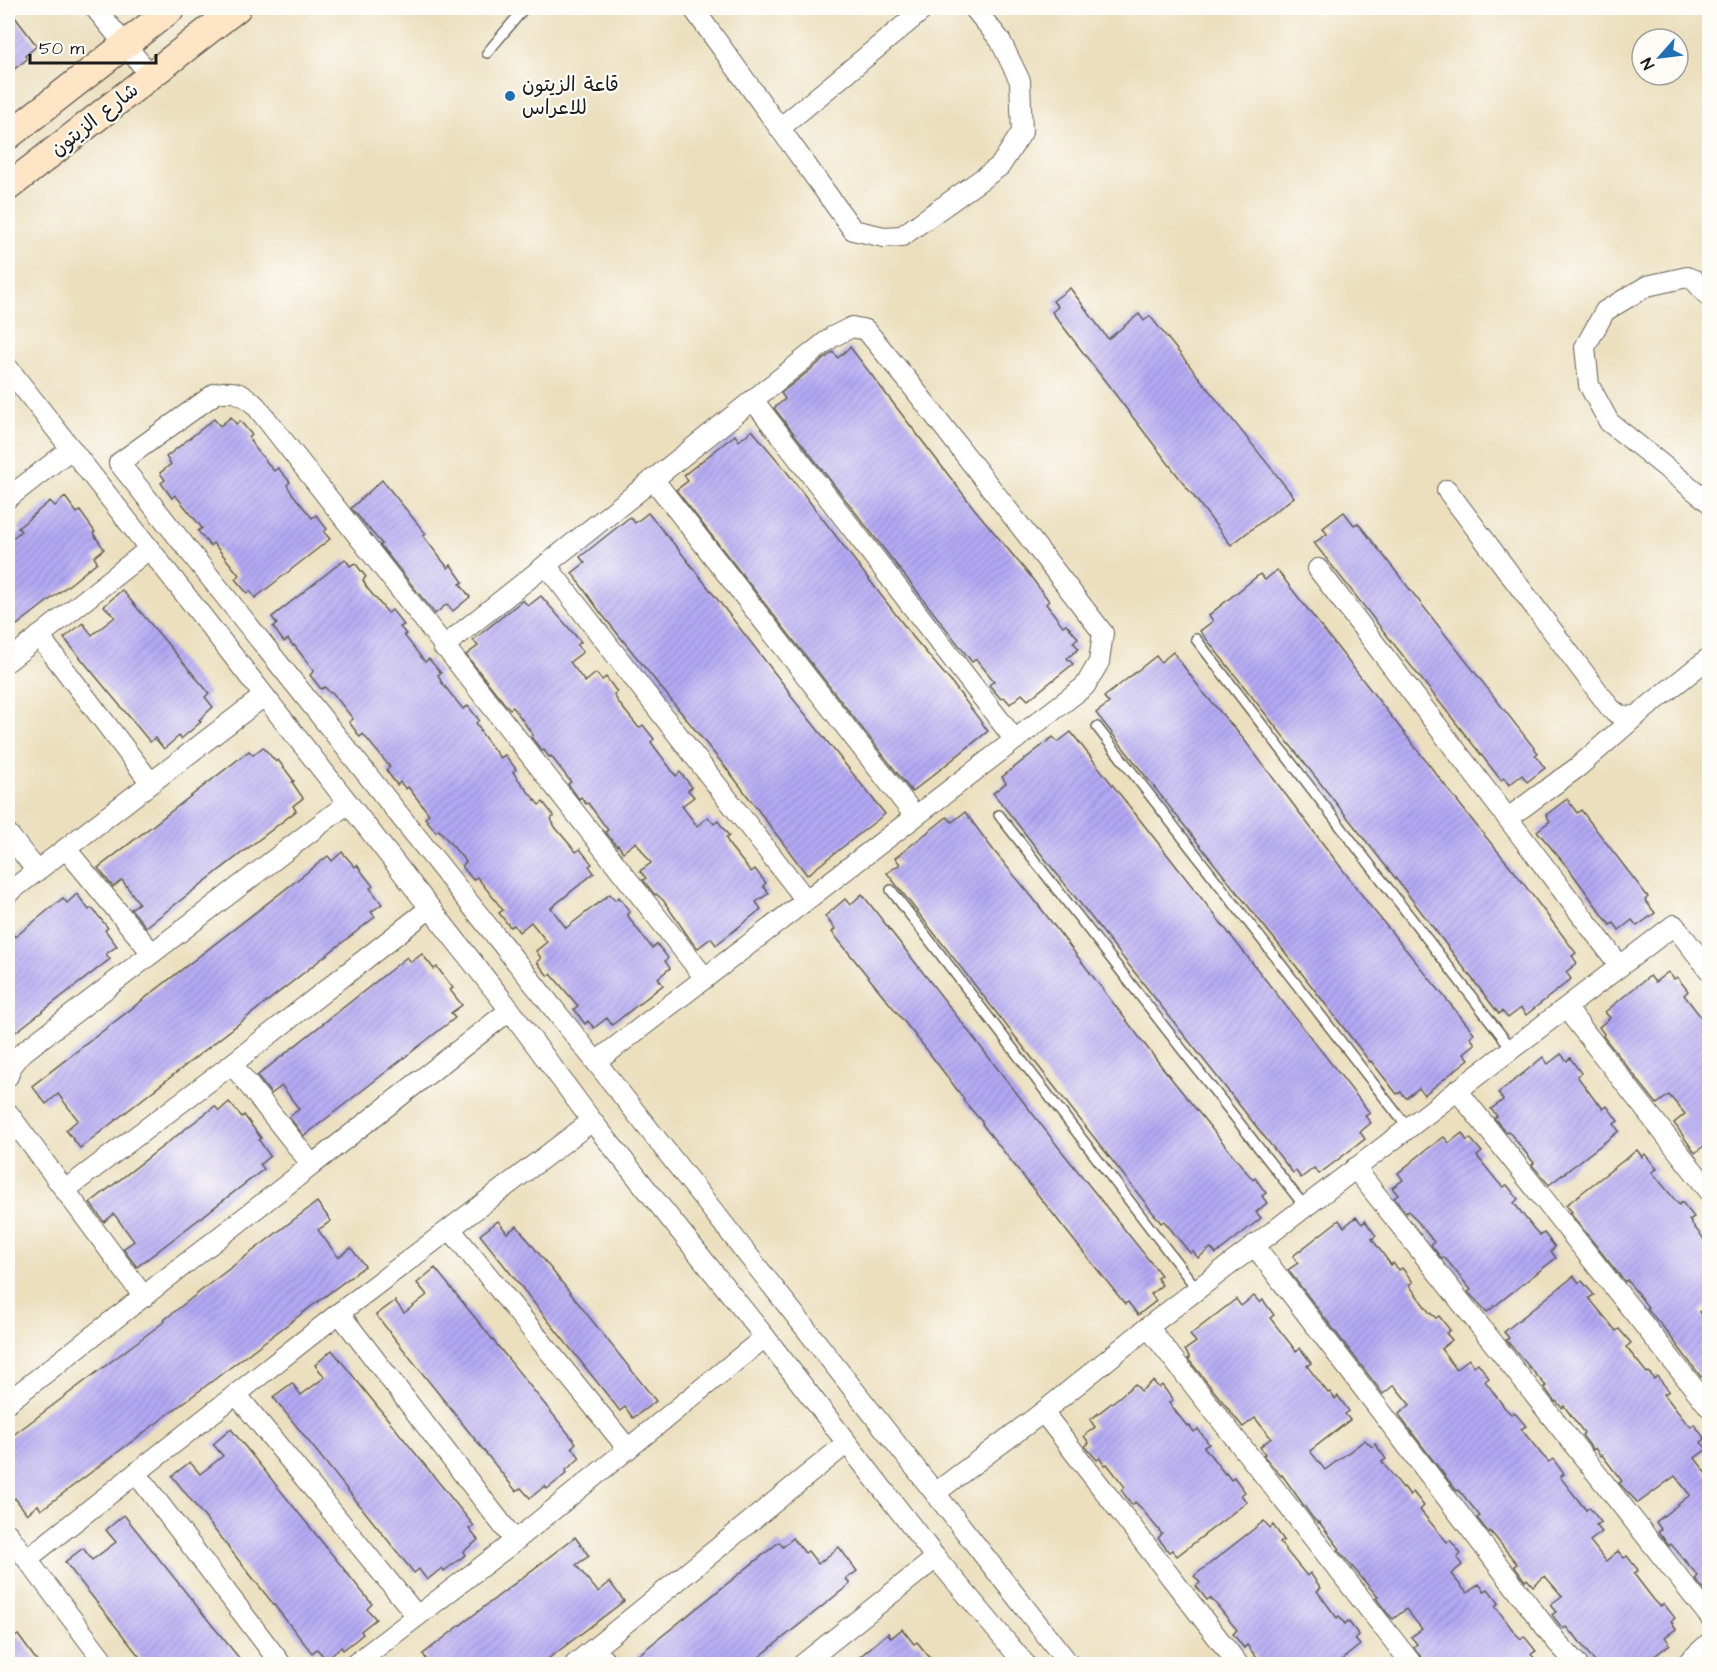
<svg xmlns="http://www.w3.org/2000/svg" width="1717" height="1672" viewBox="0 0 1717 1672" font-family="'Architects Daughter','Playpen Sans Arabic',sans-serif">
<defs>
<pattern id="building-hatch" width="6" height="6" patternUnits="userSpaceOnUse" patternTransform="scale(1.5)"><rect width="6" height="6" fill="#b3a8f3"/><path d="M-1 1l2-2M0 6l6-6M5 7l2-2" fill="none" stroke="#9990d0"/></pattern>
</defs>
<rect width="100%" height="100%" fill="#fdfcf7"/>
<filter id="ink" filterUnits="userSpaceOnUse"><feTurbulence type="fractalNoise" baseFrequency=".0167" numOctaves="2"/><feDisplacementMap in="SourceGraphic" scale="12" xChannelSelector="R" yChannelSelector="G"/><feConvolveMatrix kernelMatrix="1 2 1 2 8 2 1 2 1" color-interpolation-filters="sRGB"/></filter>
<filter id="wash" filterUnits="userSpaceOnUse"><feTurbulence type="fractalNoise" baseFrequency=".008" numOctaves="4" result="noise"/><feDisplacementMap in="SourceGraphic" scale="24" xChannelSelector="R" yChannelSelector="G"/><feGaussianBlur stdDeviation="1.35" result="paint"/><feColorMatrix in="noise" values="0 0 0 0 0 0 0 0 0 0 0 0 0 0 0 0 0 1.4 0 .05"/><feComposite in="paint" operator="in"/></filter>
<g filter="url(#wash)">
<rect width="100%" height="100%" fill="#ebdfbe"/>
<g id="blocks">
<g fill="url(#building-hatch)">
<polygon points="8,8 37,46 25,56 27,59 8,74"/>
<polygon points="1070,288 1108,339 1139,314 1144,321 1150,316 1294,497 1231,545 1052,312 1058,307 1053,301"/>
<polygon points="850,347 973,507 1031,577 1049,601 1046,604 1063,626 1066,624 1078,638 1073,642 1079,649 1067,658 1073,664 1028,700 1022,694 1010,704 1004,697 1001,699 989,685 994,681 976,659 972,662 774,408 785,399 781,393 833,352 838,358"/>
<polygon points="231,417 236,424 240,421 252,435 249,438 253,445 274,471 278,468 290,482 287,485 291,492 312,518 316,515 327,529 324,532 330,539 255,598 250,591 247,593 235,579 239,575 219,550 213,543 210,546 198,531 202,528 181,502 175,495 172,498 161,483 165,480 160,473 171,464 166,457 214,419 220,426"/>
<polygon points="752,430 783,467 913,637 952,683 988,731 912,792 676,490 688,481 684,475 735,435 739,441"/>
<polygon points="382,480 426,534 423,536 448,568 451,565 463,582 460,584 470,597 453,611 447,604 435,614 380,545 382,544 351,508"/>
<polygon points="65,497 77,513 80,511 95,532 93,533 104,549 94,557 97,562 74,581 17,625 13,620 8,625 8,542 21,531 18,528 50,501 55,506"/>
<polygon points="1344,512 1354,525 1358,523 1538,753 1535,755 1545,768 1527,782 1522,775 1509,785 1504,778 1501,780 1314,543 1327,534 1323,528"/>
<polygon points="648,513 679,550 791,694 790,695 885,814 807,875 734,778 600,612 572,573 585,563 580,557 630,517 635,523"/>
<polygon points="345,559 350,566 355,563 366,577 363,580 367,588 388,613 392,610 404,625 400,627 406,634 404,635 425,662 429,659 441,673 438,675 442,683 463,709 468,706 479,720 476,723 481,730 480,731 500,758 505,755 516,769 513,772 518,779 539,805 543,802 554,816 551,819 555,827 576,852 580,849 592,864 589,866 594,873 551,908 566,928 610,894 615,900 619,897 630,912 627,914 632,922 652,948 657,944 668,958 665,961 670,968 658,978 663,985 612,1025 607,1018 594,1028 588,1021 585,1024 574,1009 578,1006 551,974 548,976 537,962 541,958 536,951 547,942 531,922 519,932 514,925 510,927 499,913 503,910 477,877 473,880 462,866 466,862 439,830 436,832 425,818 429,814 408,787 406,789 400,782 397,785 386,770 390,767 363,734 360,737 349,722 353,719 332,692 330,693 325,687 321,689 310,675 314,671 294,645 293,646 288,639 284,642 273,627 277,624 272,617"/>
<polygon points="1277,570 1476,825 1514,871 1576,953 1572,956 1577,963 1566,972 1571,979 1526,1015 1521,1008 1508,1018 1502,1011 1499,1014 1400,884 1200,631 1213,621 1209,615 1260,574 1265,580"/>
<polygon points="122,590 209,693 205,697 213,707 199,720 201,722 195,727 181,739 179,736 164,749 155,738 150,742 64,638 83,623 92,635 115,617 104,606"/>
<polygon points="541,596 581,642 577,645 583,652 570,662 585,682 596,673 602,680 606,677 617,692 614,694 618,702 639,728 643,725 654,739 651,742 676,776 680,772 692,787 688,790 694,797 682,806 697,826 708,817 714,824 718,821 729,836 726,838 730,846 751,872 755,869 766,883 763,886 769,893 756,902 761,909 716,945 711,938 698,948 692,942 663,900 656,894 655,895 643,880 646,878 640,871 651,863 636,842 623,852 618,845 617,846 605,832 608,830 588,803 586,804 581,797 579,799 568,784 571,782 551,756 549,757 544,750 542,751 531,737 533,735 513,707 510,709 504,703 466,655 478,646 473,640 523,600 528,606"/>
<polygon points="1173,652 1202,691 1242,737 1371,907 1474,1033 1470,1037 1475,1044 1464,1053 1469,1059 1424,1095 1419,1088 1406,1098 1401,1092 1397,1094 1371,1061 1370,1062 1296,966 1220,871 1096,713 1109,703 1104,697 1156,656 1161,662"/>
<polygon points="1071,732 1370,1113 1365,1116 1371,1123 1360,1132 1365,1139 1319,1174 1314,1168 1301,1178 1296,1171 1293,1173 993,793 1006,783 1002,777 1053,737 1058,742"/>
<polygon points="263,747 276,762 278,760 294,781 292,782 303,798 293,806 296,811 146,927 131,909 139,903 122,880 113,887 98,868 249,751 253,755"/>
<polygon points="1567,799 1577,813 1581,810 1648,897 1645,900 1655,913 1637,926 1632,920 1619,930 1614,923 1610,925 1569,869 1537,831 1550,821 1546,815"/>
<polygon points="965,812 994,851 1033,898 1162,1067 1253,1180 1255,1178 1266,1193 1262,1196 1267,1203 1256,1212 1261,1218 1216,1254 1211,1248 1198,1258 1193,1251 1190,1253 1164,1221 1161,1223 887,873 900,864 895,858 947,817 952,822"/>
<polygon points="342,852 355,867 357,865 365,876 373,886 370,888 382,904 371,912 375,917 80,1148 66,1130 78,1120 58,1094 46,1104 32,1086 328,856 332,861"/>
<polygon points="77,894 89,910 92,908 108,928 105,930 117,946 106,954 110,959 8,1038 8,928 15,937 63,898 67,903"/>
<polygon points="862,894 1060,1149 1161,1275 1157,1278 1162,1285 1151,1294 1156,1301 1138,1315 1128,1302 1125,1304 1076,1243 982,1124 983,1123 963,1100 964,1099 927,1050 832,932 835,929 825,916 845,899 850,905"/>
<polygon points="422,954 434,969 437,967 453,988 450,990 462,1005 451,1013 455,1018 304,1136 289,1117 299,1109 282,1086 271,1094 257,1076 407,957 411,962"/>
<polygon points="1668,972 1674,979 1677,977 1688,991 1684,995 1704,1021 1710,1017 1710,1141 1695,1153 1674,1123 1685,1114 1669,1095 1657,1104 1603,1036 1604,1034 1599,1027 1610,1018 1605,1012 1633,989 1650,976 1655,982"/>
<polygon points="1561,1054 1567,1061 1570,1058 1581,1073 1577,1076 1597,1103 1598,1102 1603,1109 1607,1106 1618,1121 1614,1124 1619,1131 1549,1185 1532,1165 1534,1163 1514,1138 1508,1131 1506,1132 1494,1118 1497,1116 1491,1109 1503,1100 1498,1093 1526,1071 1543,1057 1548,1064"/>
<polygon points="229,1102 242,1117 244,1115 261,1138 259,1140 270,1156 260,1164 264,1169 137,1267 123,1249 134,1241 114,1214 104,1222 90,1203 215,1106 219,1111"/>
<polygon points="1462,1133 1467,1141 1470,1138 1482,1152 1477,1156 1497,1181 1503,1187 1507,1185 1518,1199 1514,1203 1534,1229 1540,1235 1544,1233 1555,1247 1551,1251 1556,1258 1487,1312 1468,1292 1471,1290 1450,1264 1444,1257 1442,1259 1431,1245 1434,1242 1414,1217 1408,1211 1406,1213 1394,1198 1398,1195 1392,1188 1403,1180 1398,1173 1426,1150 1444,1137 1449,1143"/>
<polygon points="1637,1150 1642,1157 1645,1154 1657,1169 1652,1172 1679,1205 1682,1202 1694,1217 1689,1220 1710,1247 1710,1304 1699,1312 1710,1326 1710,1370 1701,1377 1664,1328 1646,1308 1648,1307 1627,1280 1625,1282 1570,1213 1572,1212 1566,1205"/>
<polygon points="317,1202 331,1221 318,1230 338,1257 351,1248 365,1266 41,1510 38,1505 27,1514 15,1498 8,1504 8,1439 165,1321 164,1320 212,1282"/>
<polygon points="1356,1217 1362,1224 1365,1221 1376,1236 1372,1239 1391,1265 1393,1263 1399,1270 1402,1268 1413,1282 1409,1285 1429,1312 1436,1318 1439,1316 1450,1330 1446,1333 1452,1340 1441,1349 1456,1369 1469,1359 1474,1366 1478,1363 1489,1378 1485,1381 1505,1408 1511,1414 1514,1412 1526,1426 1521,1429 1543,1456 1549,1462 1553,1459 1564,1474 1560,1477 1586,1510 1589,1507 1601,1522 1596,1525 1602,1532 1590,1541 1606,1561 1618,1551 1624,1558 1627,1556 1638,1570 1634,1574 1654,1600 1660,1606 1664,1604 1675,1618 1671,1621 1676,1629 1665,1637 1670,1644 1643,1665 1597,1665 1573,1633 1572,1634 1566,1627 1563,1629 1552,1615 1556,1612 1550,1605 1562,1596 1545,1576 1533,1586 1527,1579 1525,1581 1514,1566 1517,1564 1496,1538 1490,1531 1489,1533 1477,1518 1480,1516 1459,1490 1457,1491 1451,1484 1404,1422 1399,1414 1410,1405 1394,1385 1383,1394 1288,1270 1298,1263 1293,1256 1321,1234 1339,1220 1344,1227"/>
<polygon points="498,1221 507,1233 517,1226 656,1401 633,1418 625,1407 620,1411 480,1235"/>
<polygon points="435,1268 576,1443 572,1447 580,1458 566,1470 567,1473 561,1478 547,1489 545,1486 530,1498 521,1488 516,1491 376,1315 395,1301 404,1313 427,1295 417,1283"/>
<polygon points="1574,1276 1579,1283 1582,1281 1594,1295 1589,1298 1616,1331 1619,1329 1631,1343 1626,1347 1647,1373 1649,1372 1654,1379 1657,1376 1669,1391 1664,1394 1684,1420 1691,1427 1694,1424 1705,1439 1701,1442 1707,1449 1695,1458 1710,1478 1710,1597 1695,1579 1698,1576 1671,1544 1669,1546 1658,1531 1661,1529 1656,1522 1690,1495 1675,1476 1638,1503 1619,1483 1622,1481 1602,1455 1600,1456 1595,1448 1593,1450 1582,1435 1584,1433 1564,1406 1562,1408 1556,1401 1555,1402 1544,1387 1546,1386 1506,1340 1509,1338 1504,1332"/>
<polygon points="1254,1296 1260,1303 1263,1300 1274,1315 1270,1318 1296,1351 1300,1348 1311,1363 1307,1366 1328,1393 1330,1392 1335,1399 1338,1396 1349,1411 1345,1414 1350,1420 1310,1451 1325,1470 1365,1440 1372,1447 1375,1444 1386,1459 1382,1462 1403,1488 1404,1487 1410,1495 1413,1492 1424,1506 1420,1510 1447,1542 1450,1540 1461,1554 1457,1558 1462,1565 1451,1574 1467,1593 1479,1584 1484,1591 1488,1589 1499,1603 1495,1606 1515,1633 1521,1639 1524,1636 1536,1651 1531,1654 1539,1665 1426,1665 1414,1647 1417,1644 1411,1637 1422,1629 1406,1609 1393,1619 1387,1613 1376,1598 1378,1597 1338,1550 1340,1549 1319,1522 1318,1523 1312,1517 1282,1475 1281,1476 1263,1455 1265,1454 1260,1447 1271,1438 1255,1418 1243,1427 1188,1359 1190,1358 1185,1350 1196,1342 1190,1335 1236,1299 1241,1306"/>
<polygon points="332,1350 474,1526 469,1529 478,1540 463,1552 465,1555 444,1571 442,1568 427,1580 419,1569 414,1573 273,1397 292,1383 301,1395 325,1377 315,1365"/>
<polygon points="1153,1381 1159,1388 1162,1385 1173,1400 1169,1403 1187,1426 1189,1425 1194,1432 1198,1429 1209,1444 1204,1447 1225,1474 1226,1473 1231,1480 1234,1477 1245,1492 1241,1495 1247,1502 1177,1556 1172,1550 1169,1552 1158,1538 1162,1534 1141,1508 1135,1502 1132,1505 1121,1490 1125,1487 1107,1464 1105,1465 1100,1458 1097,1460 1085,1446 1089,1443 1084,1436 1095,1427 1090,1420 1118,1398 1135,1384 1141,1391"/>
<polygon points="231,1429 372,1604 367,1609 376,1619 361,1631 363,1634 356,1640 343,1650 341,1647 326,1659 317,1649 312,1653 172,1476 190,1462 200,1474 223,1456 213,1444"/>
<polygon points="124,1515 208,1620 245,1665 146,1665 65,1562 83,1548 92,1560 116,1542 106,1530"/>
<polygon points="1264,1521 1270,1528 1273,1525 1284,1540 1280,1543 1307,1576 1310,1573 1321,1588 1317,1591 1337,1618 1339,1616 1345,1624 1348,1621 1359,1635 1355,1639 1360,1645 1335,1665 1262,1665 1247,1645 1244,1648 1233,1634 1237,1630 1216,1604 1210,1598 1207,1600 1196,1586 1200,1583 1194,1576"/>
<polygon points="575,1537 589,1556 576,1565 598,1592 610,1582 624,1601 540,1665 430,1665 423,1654"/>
<polygon points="793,1538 805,1553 808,1551 818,1564 839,1547 857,1571 846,1579 850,1584 749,1665 626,1665 779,1542 783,1547"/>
<polygon points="902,1629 914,1644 917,1642 936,1665 850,1665 888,1633 891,1638"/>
<polygon points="18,1635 40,1665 8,1665 8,1642"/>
</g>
</g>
</g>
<g filter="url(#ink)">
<use href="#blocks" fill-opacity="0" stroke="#646055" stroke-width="1.5"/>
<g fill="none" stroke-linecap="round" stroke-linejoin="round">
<g stroke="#646055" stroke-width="12">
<g id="lane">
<polyline points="487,53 522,11 522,8"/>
<polyline points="1196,639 1512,1049"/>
<polyline points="1097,727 1408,1128"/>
<polyline points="999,815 1305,1207"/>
<polyline points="891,890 1197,1289"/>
</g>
</g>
<g stroke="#646055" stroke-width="22">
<g id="street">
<polyline points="95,8 150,75"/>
<polyline points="693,8 853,230 884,237 902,236 1000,166 1022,132 1020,81 1000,40 974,8"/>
<polyline points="780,128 925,8"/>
<polyline points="1710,298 1694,280 1687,277 1647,286 1605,311 1585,347 1589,385 1609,422 1710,503"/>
<polyline points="8,368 510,1010 592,1121 765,1337 936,1558"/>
<polyline points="753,400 1015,740"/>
<polyline points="653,479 915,816"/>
<polyline points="1447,490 1611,709 1622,717 1636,716"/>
<polyline points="8,498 71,449"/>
<polyline points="546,565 806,900"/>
<polyline points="1318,569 1620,966"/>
<polyline points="39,636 151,783"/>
<polyline points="443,647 832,337 852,327 866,330 908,381 1103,633 1099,662 1085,686 596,1062"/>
<polyline points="8,661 149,549"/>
<polyline points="1508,818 1578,767 1636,716 1710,657"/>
<polyline points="8,834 37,871"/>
<polyline points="66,849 152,953"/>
<polyline points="8,893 264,696"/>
<path d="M705,978L256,406C244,394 234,389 216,393L119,463L596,1062L935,1493L1043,1412L1148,1327L1674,925L1710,971"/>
<polyline points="1566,1008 1710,1192"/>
<polyline points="8,1076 11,1067 22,1053 348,803"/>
<polyline points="1457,1090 1710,1408"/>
<polyline points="8,1113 144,1297"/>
<polyline points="312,1165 510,1010"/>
<polyline points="1355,1168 1710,1617"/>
<polyline points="65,1190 232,1064 430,908"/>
<polyline points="451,1230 628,1449"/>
<polyline points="1254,1245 1556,1641 1577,1664"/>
<polyline points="339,1313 515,1541"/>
<polyline points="1148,1327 1412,1664"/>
<polyline points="236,1394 417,1616"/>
<polyline points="8,1402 312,1165 232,1064"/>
<polyline points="1043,1412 1238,1664"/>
<polyline points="136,1473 281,1664"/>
<polyline points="935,1493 1069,1664"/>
<polyline points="8,1534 106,1664"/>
<polyline points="27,1559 339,1313 592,1121"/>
<polyline points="594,1650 608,1664"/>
<polyline points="355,1664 515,1541 765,1337"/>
<polyline points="575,1664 847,1443"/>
<polyline points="803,1664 936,1558 1025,1664"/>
<polyline points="1686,1664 1710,1642"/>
</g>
</g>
<g stroke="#646055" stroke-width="30">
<g id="secondary">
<polyline points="8,136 172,8"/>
<polyline points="8,187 237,8"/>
</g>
</g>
<use href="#lane" stroke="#fff" stroke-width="9"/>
<use href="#street" stroke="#fff" stroke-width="20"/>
<use href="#secondary" stroke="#fee5c5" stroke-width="27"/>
</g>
</g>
<circle fill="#1f6fb2" stroke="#fdfcf7" stroke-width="2" cx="510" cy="96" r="6"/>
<g text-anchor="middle" stroke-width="4.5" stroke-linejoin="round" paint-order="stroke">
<g font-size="20" fill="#1c1c1c" stroke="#fdfcf7" text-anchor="start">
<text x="522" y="91">قاعة الزيتون<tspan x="522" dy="23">للاعراس</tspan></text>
</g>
<g font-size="20" fill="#1c1c1c" stroke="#fdfcf7">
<text transform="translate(94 119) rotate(-38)" y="7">شارع الزيتون</text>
</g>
</g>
<rect width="1717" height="1672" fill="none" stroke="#fdfcf7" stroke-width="30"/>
<g transform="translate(1660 57) rotate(242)"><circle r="28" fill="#fdfcf7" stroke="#a3a29f" stroke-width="1.5"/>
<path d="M0-4.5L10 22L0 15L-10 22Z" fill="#1f6fb2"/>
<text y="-9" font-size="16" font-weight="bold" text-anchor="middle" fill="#1c1c1c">N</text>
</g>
<path d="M30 54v9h126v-9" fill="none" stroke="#1c1c1c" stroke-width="3"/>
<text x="39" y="54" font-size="18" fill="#1c1c1c" stroke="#fdfcf7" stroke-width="4.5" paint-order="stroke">50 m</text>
</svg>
